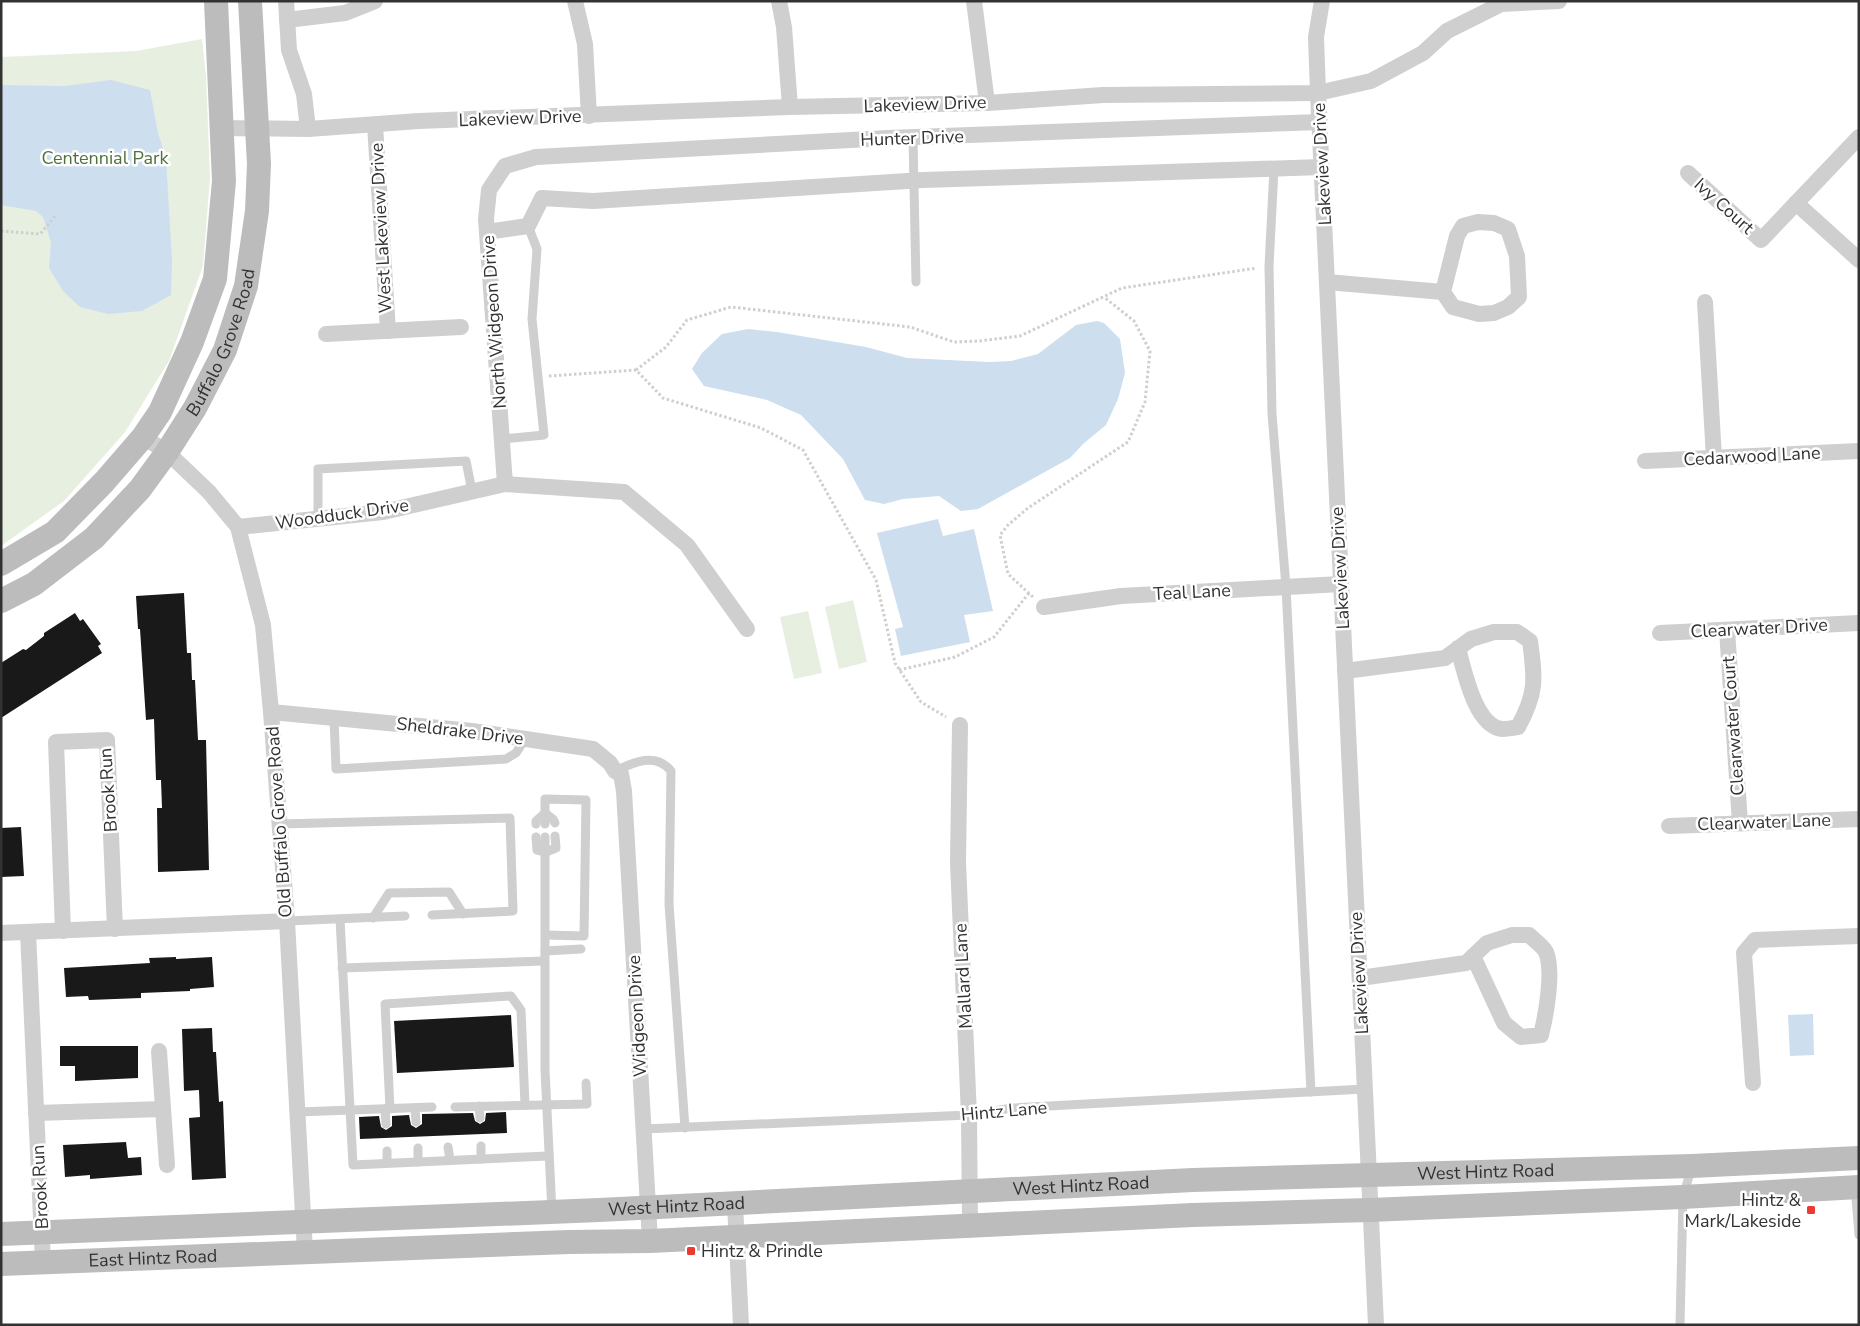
<svg xmlns="http://www.w3.org/2000/svg" width="1860" height="1326" viewBox="0 0 1860 1326" font-family="'Nunito Sans',sans-serif">
<rect width="100%" height="100%" fill="#fff"/>
<g fill="#e7efe1">
<polygon points="202,39 206,76 210,178 203,266 169,361 125,432 64,501 1,546 1,57 136,51"/>
<polygon points="853,600 867,662 839,669 825,607"/>
<polygon points="808,611 822,673 794,679 780,617"/>
</g>
<g fill="#cddeef">
<polygon points="111,80 150,90 158,133 166,158 172,260 171,295 142,311 108,314 80,307 63,291 49,268 51,242 43,217 36,211 1,205 1,85 64,86"/>
<polygon points="1097,321 1104,323 1120,339 1125,373 1118,399 1106,425 1083,444 1070,458 978,509 961,511 939,496 903,499 884,504 865,500 843,459 801,415 767,400 704,386 692,369 702,353 722,334 748,329 777,332 866,347 907,358 989,362 1011,361 1038,354 1076,325"/>
<polygon points="938,519 943,536 974,529 993,611 964,615 970,642 901,656 895,629 903,627 877,533"/>
<polygon points="1813,1014 1814,1055 1790,1056 1788,1015"/>
</g>
<g fill="#191919">
<polygon points="184,593 187,653 191,653 192,680 195,680 198,740 206,740 209,870 158,872 157,808 162,808 161,780 156,780 154,719 146,720 140,629 138,629 136,596"/>
<polygon points="75,613 80,621 83,619 101,644 98,646 102,653 1,718 1,663 23,649 26,650 44,636 44,633"/>
<polygon points="21,827 24,876 1,877 1,828"/>
<polygon points="176,957 176,959 212,957 214,987 190,989 190,991 141,993 141,998 89,1000 88,996 66,997 64,968 150,963 149,958"/>
<polygon points="511,1015 514,1067 397,1073 394,1021"/>
<polygon points="212,1028 213,1052 216,1052 219,1102 223,1101 226,1178 192,1180 189,1118 200,1117 199,1090 184,1091 182,1029"/>
<polygon points="60,1046 138,1046 138,1078 75,1081 75,1066 60,1066"/>
<polygon points="506,1112 507,1133 360,1139 359,1117 379,1116 381,1127 386,1130 392,1126 392,1116 409,1115 411,1125 416,1128 422,1124 422,1114 473,1113 475,1121 480,1124 485,1121 486,1113"/>
<polygon points="126,1142 128,1158 141,1157 142,1175 90,1179 90,1175 65,1177 63,1145"/>
</g>
<g fill="none" stroke-linecap="round" stroke-linejoin="round">
<g stroke="#cfcfcf" stroke-width="3" stroke-dasharray="2.5 2.5" stroke-linecap="butt">
<polyline points="1,231 40,234 56,215"/>
<polyline points="636,370 666,347 687,320 731,307 910,327 954,342 979,341 1020,336 1122,288 1257,268"/>
<polyline points="549,376 636,370 663,398 761,428 803,450 876,580 895,663 921,702 946,717"/>
<polyline points="1033,597 1008,574 1000,535 1008,525 1028,508 1128,442 1145,402 1150,351 1134,321 1104,297"/>
<polyline points="899,670 955,657 994,637 1029,593"/>
</g>
<g stroke="#cfcfcf" stroke-width="9">
<polyline points="913,138 916,282"/>
<polyline points="1274,169 1269,266 1272,414 1286,587 1311,1092"/>
<polyline points="502,439 544,435 532,319 537,249 528,226"/>
<polyline points="318,518 318,469 466,461 472,491"/>
<polyline points="334,717 336,769 506,759 516,753 525,739"/>
<path d="M615,771C634,762 656,752 671,771L669,904L685,1128"/>
<polyline points="280,824 510,818 513,911 432,915"/>
<polyline points="536,824 536,821 545,813 553,819 555,823"/>
<polyline points="545,824 545,799 586,800 584,936 546,935"/>
<polyline points="536,837 537,850 546,852 556,848 555,836"/>
<polyline points="545,837 545,951 581,949"/>
<polyline points="373,918 389,893 449,892 463,914"/>
<polyline points="340,919 353,1165 548,1156"/>
<polyline points="287,921 405,916"/>
<polyline points="545,951 545,1070 552,1212"/>
<polyline points="342,968 544,961"/>
<polyline points="479,1106 480,1118"/>
<polyline points="455,1107 587,1104 586,1083"/>
<polyline points="415,1108 416,1122"/>
<polyline points="385,1109 386,1124"/>
<polyline points="390,1109 385,1004 511,996 521,1010 525,1105"/>
<polyline points="298,1112 432,1107"/>
<polyline points="644,1129 969,1115 1012,1108 1365,1089"/>
<polyline points="481,1146 481,1159"/>
<polyline points="448,1147 450,1160"/>
<polyline points="418,1148 418,1162"/>
<polyline points="387,1151 387,1163"/>
<polyline points="1855,1187 1859,1235"/>
<polyline points="1680,1325 1683,1197 1692,1166"/>
</g>
<g stroke="#cfcfcf" stroke-width="16">
<polyline points="286,1 289,50 304,94 308,129"/>
<polyline points="575,1 585,44 589,116"/>
<polyline points="779,1 784,27 790,107"/>
<polyline points="974,1 987,103"/>
<polyline points="1322,1 1316,37 1318,93 1376,1325"/>
<polyline points="287,20 345,13 375,1"/>
<polyline points="375,125 388,331"/>
<polyline points="222,128 308,129 419,121 790,107 987,103 1103,95 1318,93 1371,81 1423,53 1447,31 1501,4 1559,1"/>
<polyline points="1688,173 1761,240 1859,137"/>
<polyline points="1796,203 1859,260"/>
<polygon points="1478,222 1494,223 1508,229 1517,256 1519,297 1508,307 1494,313 1479,314 1453,307 1443,292 1457,236 1463,226"/>
<polyline points="487,232 528,226 542,198 593,201 923,180 1322,167"/>
<polyline points="1327,282 1443,292"/>
<polyline points="1705,302 1714,458"/>
<polyline points="326,334 461,327"/>
<polyline points="143,437 167,452 209,492 238,527 263,625 271,712 287,921 305,1252"/>
<polyline points="1645,461 1859,451"/>
<polyline points="505,484 486,219 489,190 505,166 536,157 888,138 1320,122"/>
<polyline points="238,527 383,512 505,484 624,492 687,545 747,629"/>
<polyline points="1044,607 1121,596 1341,584"/>
<polyline points="1727,630 1740,823"/>
<polyline points="1660,633 1859,623"/>
<path d="M1345,671L1445,658L1471,639L1494,632H1517L1530,641C1535,679 1537,693 1518,727C1513,728 1507,729 1502,729C1475,726 1464,670 1458,648"/>
<polyline points="271,712 472,731 593,749 610,763 615,771 621,774 624,791 650,1241"/>
<polyline points="960,725 958,863 969,1115 970,1227"/>
<polyline points="1669,826 1859,819"/>
<polyline points="63,931 56,742 107,740 115,929"/>
<polyline points="28,932 43,1262"/>
<polyline points="1,933 287,921"/>
<path d="M1360,978L1466,963L1487,943L1512,935H1529C1534,940 1543,946 1546,952C1554,971 1546,1015 1541,1035L1521,1037L1504,1023L1473,956"/>
<polyline points="159,1051 167,1165"/>
<polyline points="1753,1083 1744,953 1755,940 1859,936"/>
<polyline points="36,1113 163,1109"/>
<polyline points="735,1204 741,1325"/>
</g>
<g stroke="#bcbcbc" stroke-width="24">
<polyline points="1,564 55,532 104,482 143,437 160,412 192,342 215,279 224,181 216,1"/>
<path id="s1" d="M1,601L34,584L94,538L140,489L167,452L195,408L225,350L246,286L257,211L259,164L250,1"/>
<path id="s2" d="M1,1234L599,1210L1193,1180L1692,1166L1859,1158"/>
<path id="s3" d="M1,1264L569,1242L650,1241L1193,1215L1370,1210L1683,1197L1859,1187"/>
</g>
</g>
<g fill="#eb3a32" stroke="#fff" stroke-width="2">
<rect x="1806" y="1205" width="10" height="10" rx="2.5"/>
<rect x="686" y="1246" width="10" height="10" rx="2.5"/>
</g>
<g text-anchor="middle" stroke-width="5" stroke-linejoin="round" paint-order="stroke">
<g font-size="18" fill="#323232" stroke="#fff">
<text transform="translate(925 104) rotate(-2)" y="6">Lakeview Drive</text>
<text transform="translate(520 118) rotate(-2)" y="6">Lakeview Drive</text>
<text transform="translate(912 138) rotate(-2)" y="6">Hunter Drive</text>
<text transform="translate(1322 164) rotate(-93)" y="6">Lakeview Drive</text>
<text transform="translate(1724 206) rotate(42)" y="6">Ivy Court</text>
<text transform="translate(381 228) rotate(-93)" y="6">West Lakeview Drive</text>
<text transform="translate(494 322) rotate(-94)" y="6">North Widgeon Drive</text>
<text dy="6" stroke="none"><textPath href="#s1" startOffset="349">Buffalo Grove Road</textPath></text>
<text transform="translate(1752 456) rotate(-3)" y="6">Cedarwood Lane</text>
<text transform="translate(342 514) rotate(-8)" y="6">Woodduck Drive</text>
<text transform="translate(1340 568) rotate(-93)" y="6">Lakeview Drive</text>
<text transform="translate(1192 592) rotate(-3)" y="6">Teal Lane</text>
<text transform="translate(1759 628) rotate(-3)" y="6">Clearwater Drive</text>
<text transform="translate(1733 726) rotate(-94)" y="6">Clearwater Court</text>
<text transform="translate(460 731) rotate(7)" y="6">Sheldrake Drive</text>
<text transform="translate(108 790) rotate(-94)" y="6">Brook Run</text>
<text transform="translate(279 822) rotate(-94)" y="6">Old Buffalo Grove Road</text>
<text transform="translate(1764 822) rotate(-2)" y="6">Clearwater Lane</text>
<text transform="translate(1359 973) rotate(-93)" y="6">Lakeview Drive</text>
<text transform="translate(963 976) rotate(-93)" y="6">Mallard Lane</text>
<text transform="translate(637 1016) rotate(-93)" y="6">Widgeon Drive</text>
<text transform="translate(1004 1111) rotate(-5)" y="6">Hintz Lane</text>
<text dy="6" stroke="none"><textPath href="#s2" startOffset="1486">West Hintz Road</textPath></text>
<text dy="6" stroke="none"><textPath href="#s2" startOffset="1081">West Hintz Road</textPath></text>
<text transform="translate(40 1187) rotate(-93)" y="6">Brook Run</text>
<text dy="6" stroke="none"><textPath href="#s2" startOffset="676">West Hintz Road</textPath></text>
<text dy="6" stroke="none"><textPath href="#s3" startOffset="152">East Hintz Road</textPath></text>
</g>
<g font-size="18" fill="#4f713d" stroke="#fff">
<text x="105" y="164">Centennial Park</text>
</g>
<g font-size="18" fill="#323232" stroke="#fff" text-anchor="end">
<text x="1801" y="1206">Hintz &amp;<tspan x="1801" dy="21">Mark/Lakeside</tspan></text>
<text x="701" y="1257" text-anchor="start">Hintz &amp; Prindle</text>
</g>
</g>
<rect width="1860" height="1326" fill="none" stroke="#323232" stroke-width="5"/>
</svg>
